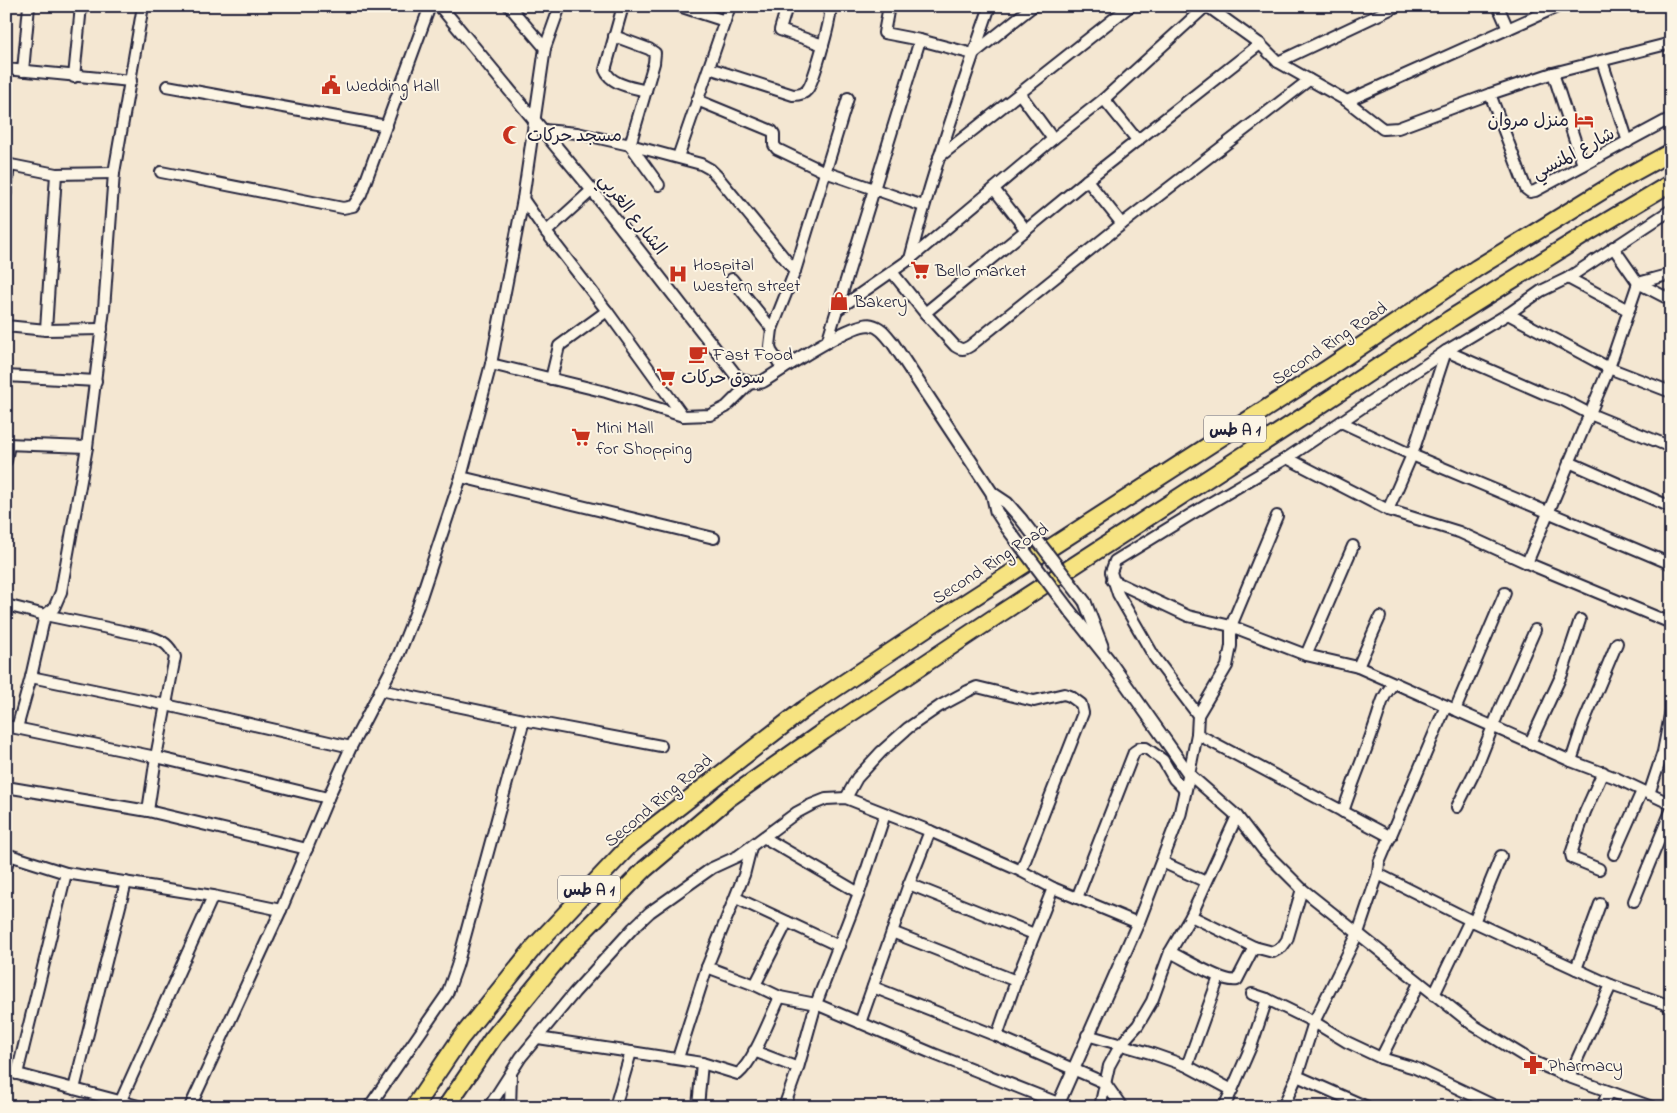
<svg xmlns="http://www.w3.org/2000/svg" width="1677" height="1113" viewBox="0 0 1677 1113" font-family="'Indie Flower','Playpen Sans Arabic',sans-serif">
<rect width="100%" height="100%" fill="#f4e7d2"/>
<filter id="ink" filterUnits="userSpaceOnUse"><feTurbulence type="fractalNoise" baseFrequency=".02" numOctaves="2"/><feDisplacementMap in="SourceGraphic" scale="10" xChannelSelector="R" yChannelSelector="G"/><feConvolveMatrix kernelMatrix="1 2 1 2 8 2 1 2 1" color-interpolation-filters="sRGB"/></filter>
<g filter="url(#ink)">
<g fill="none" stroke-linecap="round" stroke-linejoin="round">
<g stroke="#22223b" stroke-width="14">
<g id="minor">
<polyline points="509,6 545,48"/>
<path d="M623,6L605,70C611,85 632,87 646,91"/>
<polyline points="679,6 725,21"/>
<polyline points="787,6 780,30 823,45"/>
<polyline points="889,6 884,33 920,40 973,54 1033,6"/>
<polyline points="1207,6 1260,44 1278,62 1347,101 1383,129 1398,128 1490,94 1553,73 1671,43"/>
<polyline points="1498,6 1508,29"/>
<polyline points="614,36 649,49 655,53 654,63 630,145 659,185"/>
<polyline points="1602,61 1628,142"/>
<polyline points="1278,62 1397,6"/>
<path d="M709,68L793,95C798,95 804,94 807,90C813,84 830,23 830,13C831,9 830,9 828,6"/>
<polyline points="6,69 131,81"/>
<polyline points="23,71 29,6"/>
<polyline points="1553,73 1583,165"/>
<polyline points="74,77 81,6"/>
<polyline points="167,86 387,126"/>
<polyline points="1020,94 1053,139"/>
<polyline points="1490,94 1526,189 1530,192 1535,191 1671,118"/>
<polyline points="1104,99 1138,141"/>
<polyline points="697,100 772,131 774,134 774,145 777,149 825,172 923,206"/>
<polyline points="1347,101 1559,6"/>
<polyline points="544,130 577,133 630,145 701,164 710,169 717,176 795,271"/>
<polyline points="678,157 730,6"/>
<polyline points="939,157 1130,6"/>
<polyline points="6,164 56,174 114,173"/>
<polyline points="161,172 343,208 353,206 361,194 430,6"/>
<polyline points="1087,180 1122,224"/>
<polyline points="994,189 1026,230"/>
<polyline points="6,193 9,164"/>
<polyline points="523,199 546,232 607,311 683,416"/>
<polyline points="546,232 592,190"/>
<polyline points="1613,247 1638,283 1671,300"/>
<polyline points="910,259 1053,139 1104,99 1206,6"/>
<path d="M892,272L925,313L955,346C961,350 964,350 970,346L1122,224L1309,80"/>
<polyline points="1568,278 1626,309 1630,307"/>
<polyline points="732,279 772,329"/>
<path d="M837,310L910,259C932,173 961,90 990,6"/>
<polyline points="925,313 1087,180 1260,44"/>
<polyline points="1508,314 1609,368 1671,392"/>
<polyline points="6,326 46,330 102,329"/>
<polyline points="46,330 56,174"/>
<polyline points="827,342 920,40"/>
<polyline points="491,364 606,392 683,416 710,415 726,407 750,383"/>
<polyline points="783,369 771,351 770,346 772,329 795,271 848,98"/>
<polyline points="6,376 96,381"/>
<polyline points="551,379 559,346 607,311"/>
<polyline points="1341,422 1412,455 1671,564"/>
<polyline points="6,444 87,447"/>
<polyline points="1287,458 1388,510 1459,532 1527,563 1671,623"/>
<polyline points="6,461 9,444"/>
<polyline points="1569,462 1671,507"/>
<polyline points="461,477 714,538"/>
<polyline points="1388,510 1412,455 1446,351 1543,393 1563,400 1590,414 1671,447"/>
<polyline points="1277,516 1231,626 1306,655 1358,667 1571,761 1616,778 1671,804"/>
<polyline points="1527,563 1609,368 1638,283 1671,274"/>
<polyline points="1112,580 1188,616 1231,626 1231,646 1227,666 1198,715"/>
<path d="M6,605L45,615L151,637C164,641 169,645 175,657L156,757L148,811"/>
<polyline points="1306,655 1353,546"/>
<polyline points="1358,667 1380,617"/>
<polyline points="31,677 166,705 351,747"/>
<polyline points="380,690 524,720 661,746"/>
<polyline points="1455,710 1505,593"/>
<polyline points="6,726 156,757 328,798"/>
<polyline points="17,728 31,677 45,615 54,608 61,592 87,447 104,309 114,173 143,6"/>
<polyline points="1197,734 1391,837"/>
<polyline points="1530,743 1562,674 1580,620"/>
<polyline points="1571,761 1583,724 1617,643"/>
<polyline points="6,787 148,811 307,849"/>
<polyline points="1649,794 1663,752 1671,710"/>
<polyline points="846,798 857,778 881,752 908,728 940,706 968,691 977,687 1034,701 1064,694 1070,696 1081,704 1083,713 1021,871"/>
<polyline points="1457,807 1476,769 1499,711 1535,630"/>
<path d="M1343,812C1353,781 1366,752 1376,721C1382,704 1381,698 1394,683"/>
<polyline points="765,838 859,893"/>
<polyline points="6,854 66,873 213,896 281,910"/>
<polyline points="1614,854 1642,791"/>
<polyline points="1162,862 1206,882"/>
<polyline points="6,868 9,856"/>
<polyline points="1599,869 1572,858 1571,854 1585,812 1603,772"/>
<polyline points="1378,874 1470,920 1576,969 1611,985 1671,1006"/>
<polyline points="909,884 1034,934"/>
<polyline points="736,898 839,946"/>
<polyline points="1077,898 1134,752 1140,748 1146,748 1163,760 1174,779 1185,790"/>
<polyline points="1634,901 1671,811"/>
<polyline points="1191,916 1254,947"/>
<polyline points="1474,922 1501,856"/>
<polyline points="892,932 1016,981"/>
<path d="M1170,952C1183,958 1225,984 1237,980L1254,947L1273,952L1282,947L1287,940L1302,889"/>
<polyline points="707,967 755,985 780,997 816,1004 934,1054 1058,1103"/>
<polyline points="1576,969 1600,904"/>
<polyline points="755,985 787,922"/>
<polyline points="873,987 997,1036 1105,1083 1122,1107"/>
<polyline points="1252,994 1267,999 1314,1022 1347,1042 1381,1058 1415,1068 1497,1107"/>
<polyline points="1434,995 1470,920"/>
<polyline points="860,1023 909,884 930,831"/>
<polyline points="1087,1035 1150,1053 1187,1066 1232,1090 1252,1044 1267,999"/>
<polyline points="997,1036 1016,981 1053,888"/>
<polyline points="538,1038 631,1052 615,1107"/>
<polyline points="754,1051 798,1068"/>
<path d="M631,1052L702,1063L738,1074C755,1060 770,1017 780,997"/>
<polyline points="678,1058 707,967 744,875 751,847"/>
<polyline points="1381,1058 1419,983"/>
<polyline points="1187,1066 1219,977"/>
<polyline points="6,1071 142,1107"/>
<polyline points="17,1074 66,873"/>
<polyline points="1297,1076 1367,1107"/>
<polyline points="1569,1077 1611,985"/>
<polyline points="74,1089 126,882"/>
<polyline points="118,1107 213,896"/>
<polyline points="190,1107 281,910 328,798 351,747 399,654 418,606 461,477 491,364 523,199 545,48 560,6"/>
<polyline points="369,1107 447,994 457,966 524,720"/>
<polyline points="489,1107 521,1057 574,993 633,928 650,912 712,868 738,856 796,813 811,805 826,799 846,798 930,831 1021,871 1053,888 1138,923"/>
<polyline points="510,1107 511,1075"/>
<polyline points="698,1107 702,1063"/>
<polyline points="784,1107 798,1068 816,1004 859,893 885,814"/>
<polyline points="1100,1107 1109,1066 1121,1044 1138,1025 1152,1001 1170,952 1191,916 1237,816"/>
<polyline points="1224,1107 1232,1090"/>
<polyline points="1283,1107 1297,1076 1314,1022 1358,933 1378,874 1379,863 1446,706"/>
<polyline points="1602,1107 1608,1092"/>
<polyline points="1652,1107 1569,1077 1532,1061 1473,1025 1302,889 1264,851 1237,816 1189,774 1197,734 1198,715 1155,658 1118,594 1111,572 1115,561 1190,515 1287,458 1446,351 1508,314 1541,291 1568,278 1671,210"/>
</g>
</g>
<g stroke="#22223b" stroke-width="15">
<g id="tertiary">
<path d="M440,6L592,190L738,378L750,383L762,382C781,370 853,321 871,325C881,327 886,335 892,342L992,493L996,511L1007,528"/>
<polyline points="992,493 1007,503 1021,519"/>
<polyline points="1085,602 1102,646"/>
<polyline points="1057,1107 1138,923 1180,814 1189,774 1108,659 1069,610"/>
</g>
</g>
<g stroke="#22223b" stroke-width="20">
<g id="trunk">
<polyline points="414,1107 460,1039 535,946 630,845 803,710 937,621 1327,369 1477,268 1620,180 1671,152"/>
<polyline points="446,1107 493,1038 567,948 645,869 729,798 824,731 998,615 1304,416 1450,319 1589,232 1671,183"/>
</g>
</g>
<use href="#minor" stroke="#fcf5e5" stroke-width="10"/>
<use href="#tertiary" stroke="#fcf5e5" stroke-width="11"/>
<use href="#trunk" stroke="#f6e381" stroke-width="16"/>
<g stroke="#22223b" stroke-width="15" stroke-linecap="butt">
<g id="tertiary-bridge">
<polyline points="1021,519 1085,602"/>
<polyline points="1007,528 1069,610"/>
</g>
</g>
<use href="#tertiary-bridge" stroke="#fcf5e5" stroke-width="11"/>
</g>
</g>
<defs>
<g id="civic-bare" transform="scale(1.5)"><path d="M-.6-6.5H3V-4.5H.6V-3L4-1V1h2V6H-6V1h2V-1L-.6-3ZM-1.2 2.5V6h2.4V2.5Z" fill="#c8321e" stroke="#fcf5e5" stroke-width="2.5" paint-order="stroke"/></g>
<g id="hotel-bare" transform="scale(1.5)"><path d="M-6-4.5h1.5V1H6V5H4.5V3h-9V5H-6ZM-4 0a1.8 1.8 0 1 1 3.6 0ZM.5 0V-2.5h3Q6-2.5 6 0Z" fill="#c8321e" stroke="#fcf5e5" stroke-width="2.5" paint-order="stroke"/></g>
<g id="mosque-bare" transform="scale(1.5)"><path d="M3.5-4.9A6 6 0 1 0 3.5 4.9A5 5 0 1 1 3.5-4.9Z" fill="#c8321e" stroke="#fcf5e5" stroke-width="2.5" paint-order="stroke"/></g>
<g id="supermarket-bare" transform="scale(1.5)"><path d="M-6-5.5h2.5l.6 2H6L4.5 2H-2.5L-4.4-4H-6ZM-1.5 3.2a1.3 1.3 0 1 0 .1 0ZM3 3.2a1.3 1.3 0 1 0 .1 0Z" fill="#c8321e" stroke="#fcf5e5" stroke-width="2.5" paint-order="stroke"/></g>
<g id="hospital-bare" transform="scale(1.5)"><path d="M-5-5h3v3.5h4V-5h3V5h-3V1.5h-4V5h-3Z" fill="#c8321e" stroke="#fcf5e5" stroke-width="2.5" paint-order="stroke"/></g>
<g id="shop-bare" transform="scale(1.5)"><path d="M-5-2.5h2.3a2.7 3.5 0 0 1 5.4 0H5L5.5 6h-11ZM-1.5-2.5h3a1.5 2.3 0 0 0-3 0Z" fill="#c8321e" stroke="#fcf5e5" stroke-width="2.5" paint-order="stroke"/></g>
<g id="cafe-bare" transform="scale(1.5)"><path d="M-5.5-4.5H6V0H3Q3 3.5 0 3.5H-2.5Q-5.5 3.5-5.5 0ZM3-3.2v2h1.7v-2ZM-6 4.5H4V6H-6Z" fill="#c8321e" stroke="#fcf5e5" stroke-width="2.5" paint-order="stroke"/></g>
<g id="pharmacy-bare" transform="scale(1.5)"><path d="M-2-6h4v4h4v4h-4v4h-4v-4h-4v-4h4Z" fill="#c8321e" stroke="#fcf5e5" stroke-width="2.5" paint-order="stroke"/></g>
</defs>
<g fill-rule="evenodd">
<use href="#civic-bare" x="331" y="85"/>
<use href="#hotel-bare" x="1584" y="120"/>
<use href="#mosque-bare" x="512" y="135"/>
<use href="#supermarket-bare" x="920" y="270"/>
<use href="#hospital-bare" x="678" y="274"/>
<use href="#shop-bare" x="839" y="301"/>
<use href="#cafe-bare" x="698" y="354"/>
<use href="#supermarket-bare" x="666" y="377"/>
<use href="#supermarket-bare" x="581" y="437"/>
<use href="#pharmacy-bare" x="1533" y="1065"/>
</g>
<g text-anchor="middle" stroke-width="4" stroke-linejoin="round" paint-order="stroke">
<g fill="#fcf5e5" stroke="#63616e" stroke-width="1">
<rect x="1204" y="415.5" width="62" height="27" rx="4"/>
<rect x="558" y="875.5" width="62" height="27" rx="4"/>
</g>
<g font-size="16" font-weight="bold" fill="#22223b">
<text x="1235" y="435">طس A 1</text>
<text x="589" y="895">طس A 1</text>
</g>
<g font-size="18" fill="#22223b" stroke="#fcf5e5" text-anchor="start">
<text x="346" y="91">Wedding Hall</text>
<text x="1569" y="126" text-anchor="end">منزل مروان</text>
<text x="527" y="141">مسجد حركات</text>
<text x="693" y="270">Hospital<tspan x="693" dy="21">Western street</tspan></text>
<text x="935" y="276">Bello market</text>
<text x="854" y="307">Bakery</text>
<text x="713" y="360">Fast Food</text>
<text x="681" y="383">سوق حركات</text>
<text x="596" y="433">Mini Mall<tspan x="596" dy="21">for Shopping</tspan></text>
<text x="1548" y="1071">Pharmacy</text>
</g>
<g font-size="18" fill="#22223b" stroke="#fcf5e5">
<text transform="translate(1573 153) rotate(-28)" y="6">شارع المنسي</text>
<text transform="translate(633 214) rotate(52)" y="6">الشارع الغربي</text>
<text transform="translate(1329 343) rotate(-34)" y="6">Second Ring Road</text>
<text transform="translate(990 563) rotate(-33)" y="6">Second Ring Road</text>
<text transform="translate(658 800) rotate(-40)" y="6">Second Ring Road</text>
</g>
</g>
<rect width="1677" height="1113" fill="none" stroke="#fcf5e5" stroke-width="25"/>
<rect x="12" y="12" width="1652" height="1088" fill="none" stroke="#22223b" stroke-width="2" filter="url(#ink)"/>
</svg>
